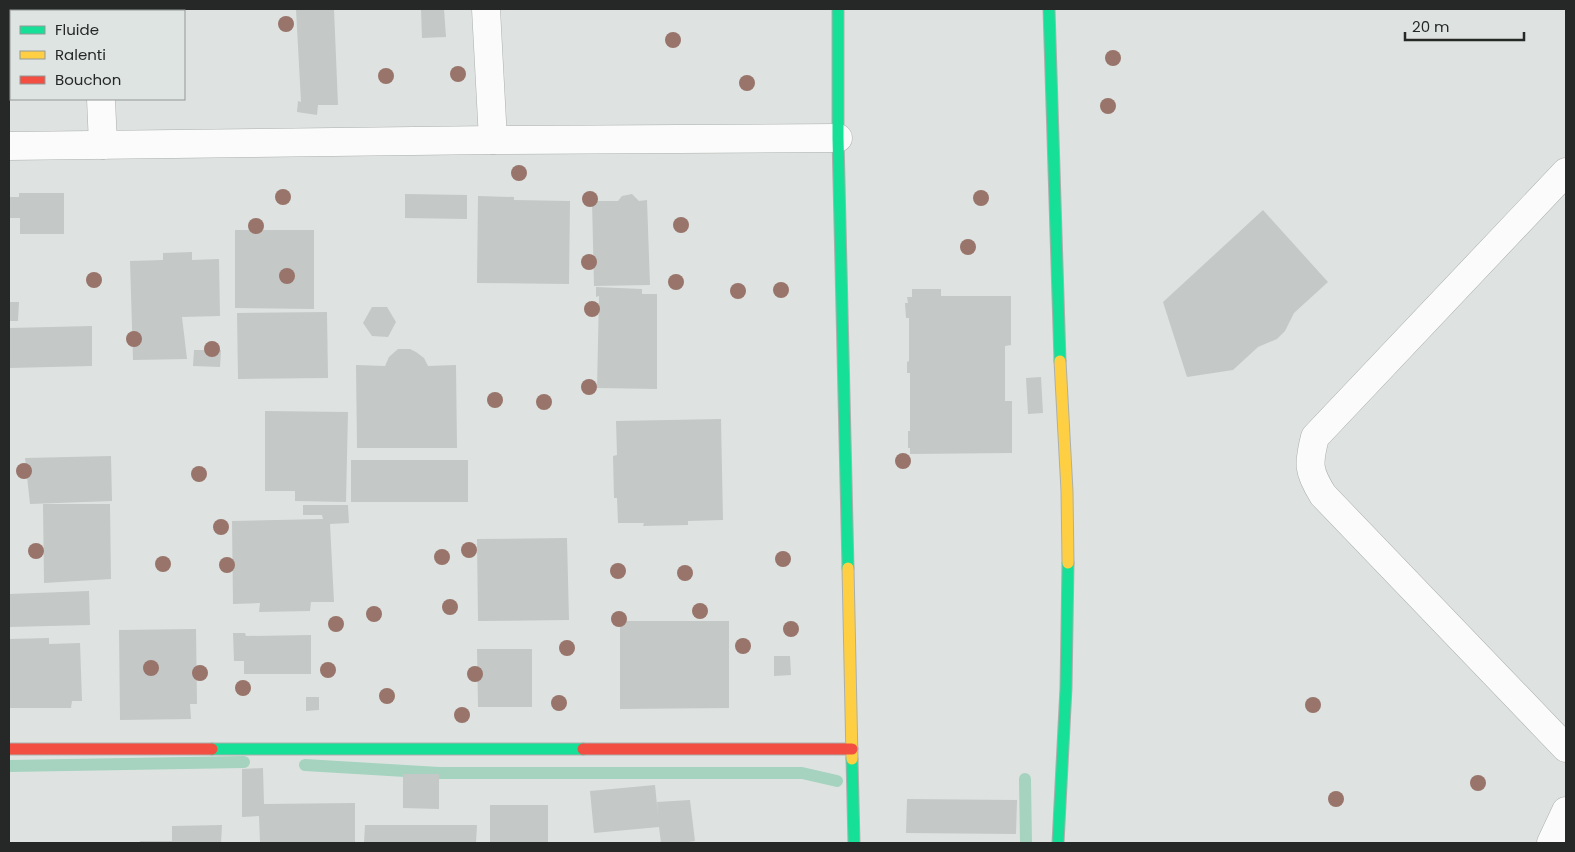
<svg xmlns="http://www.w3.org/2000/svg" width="1575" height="852" viewBox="0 0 1575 852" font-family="Poppins,sans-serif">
<rect width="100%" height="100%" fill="#dee3e1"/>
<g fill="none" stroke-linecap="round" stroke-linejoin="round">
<g stroke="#a6d3bf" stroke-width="12">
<polyline points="305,765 439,773 802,773 837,781"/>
<polyline points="9,766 244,762"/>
<polyline points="1025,779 1026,843"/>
</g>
</g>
<g fill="#c4c8c7">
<polygon points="64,9 80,9 80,11 52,11 52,10"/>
<polygon points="296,9 334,9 338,105 318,105 317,115 297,112 298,101 301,102"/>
<polygon points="421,9 444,9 446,37 422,38"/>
<polygon points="19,193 64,193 64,234 20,234 20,218 9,218 9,197 19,197"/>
<polygon points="405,194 467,195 467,219 405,218"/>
<polygon points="632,194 639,201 647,200 650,285 594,286 592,201 618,201 622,196"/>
<polygon points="478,196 514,197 514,200 570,201 569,284 477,283"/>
<polygon points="1263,210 1328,282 1294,313 1285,331 1277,339 1258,347 1233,370 1187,377 1163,302"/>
<polygon points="235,230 314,230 314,309 235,308"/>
<polygon points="192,252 192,260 219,259 220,316 182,317 187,359 133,360 130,261 163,260 163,253"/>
<polygon points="596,287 642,289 642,294 657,294 657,389 597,388 599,296 596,297"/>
<polygon points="912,289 941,289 941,296 1011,296 1011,345 1005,346 1005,401 1012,401 1012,453 910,454 910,448 908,448 908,431 910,431 910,373 907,373 907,362 909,361 909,318 906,318 905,303 908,303 907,297 912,297"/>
<polygon points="9,302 19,302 18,321 9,321"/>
<polygon points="372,307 387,307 396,322 388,337 372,336 363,323"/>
<polygon points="327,312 328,378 238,379 237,313"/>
<polygon points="92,326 92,366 9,368 9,328"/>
<polygon points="398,349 410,349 416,352 424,358 428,366 456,365 457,448 357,448 356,365 385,366 389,357"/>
<polygon points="194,350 221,350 220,367 193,366"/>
<polygon points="1041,377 1043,413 1028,414 1026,378"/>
<polygon points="265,411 348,412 346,502 295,501 295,491 265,491"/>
<polygon points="721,419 723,520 688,521 688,525 643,526 644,523 618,523 617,498 614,498 613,456 617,455 616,421"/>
<polygon points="111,456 112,501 30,504 25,458"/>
<rect x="351" y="460" width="117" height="42"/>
<polygon points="43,504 110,504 111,579 44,583"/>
<polygon points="303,505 348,505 349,523 330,524 334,602 311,602 310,611 259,612 260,603 233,604 232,521 323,519 322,515 303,515"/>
<polygon points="567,538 569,620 478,621 477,539"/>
<polygon points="89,591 90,625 9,627 9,594"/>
<polygon points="620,621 729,621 729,708 620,709"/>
<polygon points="196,629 197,704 190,704 191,719 120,720 119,630"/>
<polygon points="233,633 245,633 246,636 311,635 311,674 244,674 244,661 234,661"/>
<polygon points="49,638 49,644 80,643 82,701 72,701 71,708 9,708 9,639"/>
<polygon points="477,649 532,649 532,707 478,707"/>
<polygon points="774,656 790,656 791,675 774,676"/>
<polygon points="306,697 319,697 319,710 306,711"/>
<polygon points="263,768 264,804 355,803 355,843 260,843 259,816 242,817 242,769"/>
<polygon points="403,774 439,774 439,809 403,808"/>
<polygon points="655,785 658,815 657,802 690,800 695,841 681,843 661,843 659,827 594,833 590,791"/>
<polygon points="907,799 1017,800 1016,834 906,833"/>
<rect x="490" y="805" width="58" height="38"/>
<polygon points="222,825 221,843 140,843 140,841 172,841 172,826"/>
<polygon points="365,825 477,825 476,843 364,843"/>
</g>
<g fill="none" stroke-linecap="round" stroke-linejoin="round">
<g stroke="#abafad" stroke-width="29">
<g id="street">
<polyline points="93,9 93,11"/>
<polyline points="486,9 493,140"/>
<polyline points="101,99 103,145"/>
<polyline points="9,146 493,140 838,138"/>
<path d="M1566,172L1315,437C1308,464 1308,471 1323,495L1566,748"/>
<polyline points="1551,843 1566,811"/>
</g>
</g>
<g stroke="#abafad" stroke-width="13">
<g id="fast">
<polyline points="838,9 838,138 848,568"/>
<polyline points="1049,9 1060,361"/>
<polyline points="212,749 583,749"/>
<polyline points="852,759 854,843"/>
<polyline points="1058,843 1066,688 1068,563"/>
</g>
</g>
<g stroke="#abafad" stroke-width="13">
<g id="slow">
<polyline points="1060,361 1067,491 1068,563"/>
<polyline points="848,568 852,759"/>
</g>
</g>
<g stroke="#abafad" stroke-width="13">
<g id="jam">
<polyline points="9,749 212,749"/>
<polyline points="583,749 852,749"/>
</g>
</g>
<use href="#street" stroke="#fafbfa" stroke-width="28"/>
<use href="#fast" stroke="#16e098" stroke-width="11"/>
<use href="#slow" stroke="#ffcf43" stroke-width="11"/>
<use href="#jam" stroke="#f24e42" stroke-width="11"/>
</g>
<g fill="#98746b">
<circle cx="286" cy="24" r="8"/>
<circle cx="673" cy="40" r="8"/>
<circle cx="1113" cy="58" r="8"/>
<circle cx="458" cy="74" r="8"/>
<circle cx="386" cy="76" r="8"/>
<circle cx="747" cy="83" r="8"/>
<circle cx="1108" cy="106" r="8"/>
<circle cx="519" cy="173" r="8"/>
<circle cx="283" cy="197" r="8"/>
<circle cx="981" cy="198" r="8"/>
<circle cx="590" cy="199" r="8"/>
<circle cx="681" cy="225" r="8"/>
<circle cx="256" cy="226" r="8"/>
<circle cx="968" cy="247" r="8"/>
<circle cx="589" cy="262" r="8"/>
<circle cx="287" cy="276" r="8"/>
<circle cx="94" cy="280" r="8"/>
<circle cx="676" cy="282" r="8"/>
<circle cx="781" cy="290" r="8"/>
<circle cx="738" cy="291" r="8"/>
<circle cx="592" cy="309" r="8"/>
<circle cx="134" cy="339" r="8"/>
<circle cx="212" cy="349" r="8"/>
<circle cx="589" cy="387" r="8"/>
<circle cx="495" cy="400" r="8"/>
<circle cx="544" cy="402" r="8"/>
<circle cx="903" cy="461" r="8"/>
<circle cx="24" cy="471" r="8"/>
<circle cx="199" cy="474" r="8"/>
<circle cx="221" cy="527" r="8"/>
<circle cx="469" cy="550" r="8"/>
<circle cx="36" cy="551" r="8"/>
<circle cx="442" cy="557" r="8"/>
<circle cx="783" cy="559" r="8"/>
<circle cx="163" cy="564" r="8"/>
<circle cx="227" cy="565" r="8"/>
<circle cx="618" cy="571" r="8"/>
<circle cx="685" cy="573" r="8"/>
<circle cx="450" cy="607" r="8"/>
<circle cx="700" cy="611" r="8"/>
<circle cx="374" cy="614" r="8"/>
<circle cx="619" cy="619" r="8"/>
<circle cx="336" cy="624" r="8"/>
<circle cx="791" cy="629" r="8"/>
<circle cx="743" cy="646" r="8"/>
<circle cx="567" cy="648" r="8"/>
<circle cx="151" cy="668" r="8"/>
<circle cx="328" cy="670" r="8"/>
<circle cx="200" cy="673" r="8"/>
<circle cx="475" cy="674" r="8"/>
<circle cx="243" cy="688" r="8"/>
<circle cx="387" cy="696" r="8"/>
<circle cx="559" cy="703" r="8"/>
<circle cx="1313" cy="705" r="8"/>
<circle cx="462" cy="715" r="8"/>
<circle cx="1478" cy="783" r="8"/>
<circle cx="1336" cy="799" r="8"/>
</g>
<rect width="1575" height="852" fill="none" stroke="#262827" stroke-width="20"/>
<rect x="10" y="10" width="175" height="90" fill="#dde4e1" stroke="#949997"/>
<rect x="20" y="26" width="25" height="8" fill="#16e098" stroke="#949997"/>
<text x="55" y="35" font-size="15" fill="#262827">Fluide</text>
<rect x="20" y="51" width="25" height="8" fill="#ffcf43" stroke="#949997"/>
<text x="55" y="60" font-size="15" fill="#262827">Ralenti</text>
<rect x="20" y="76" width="25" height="8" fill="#f24e42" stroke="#949997"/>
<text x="55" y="85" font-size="15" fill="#262827">Bouchon</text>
<path d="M1405 32v8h119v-8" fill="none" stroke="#262827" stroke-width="2.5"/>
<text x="1412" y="32" font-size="15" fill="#262827" stroke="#dde4e1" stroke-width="4" paint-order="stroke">20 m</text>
</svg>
